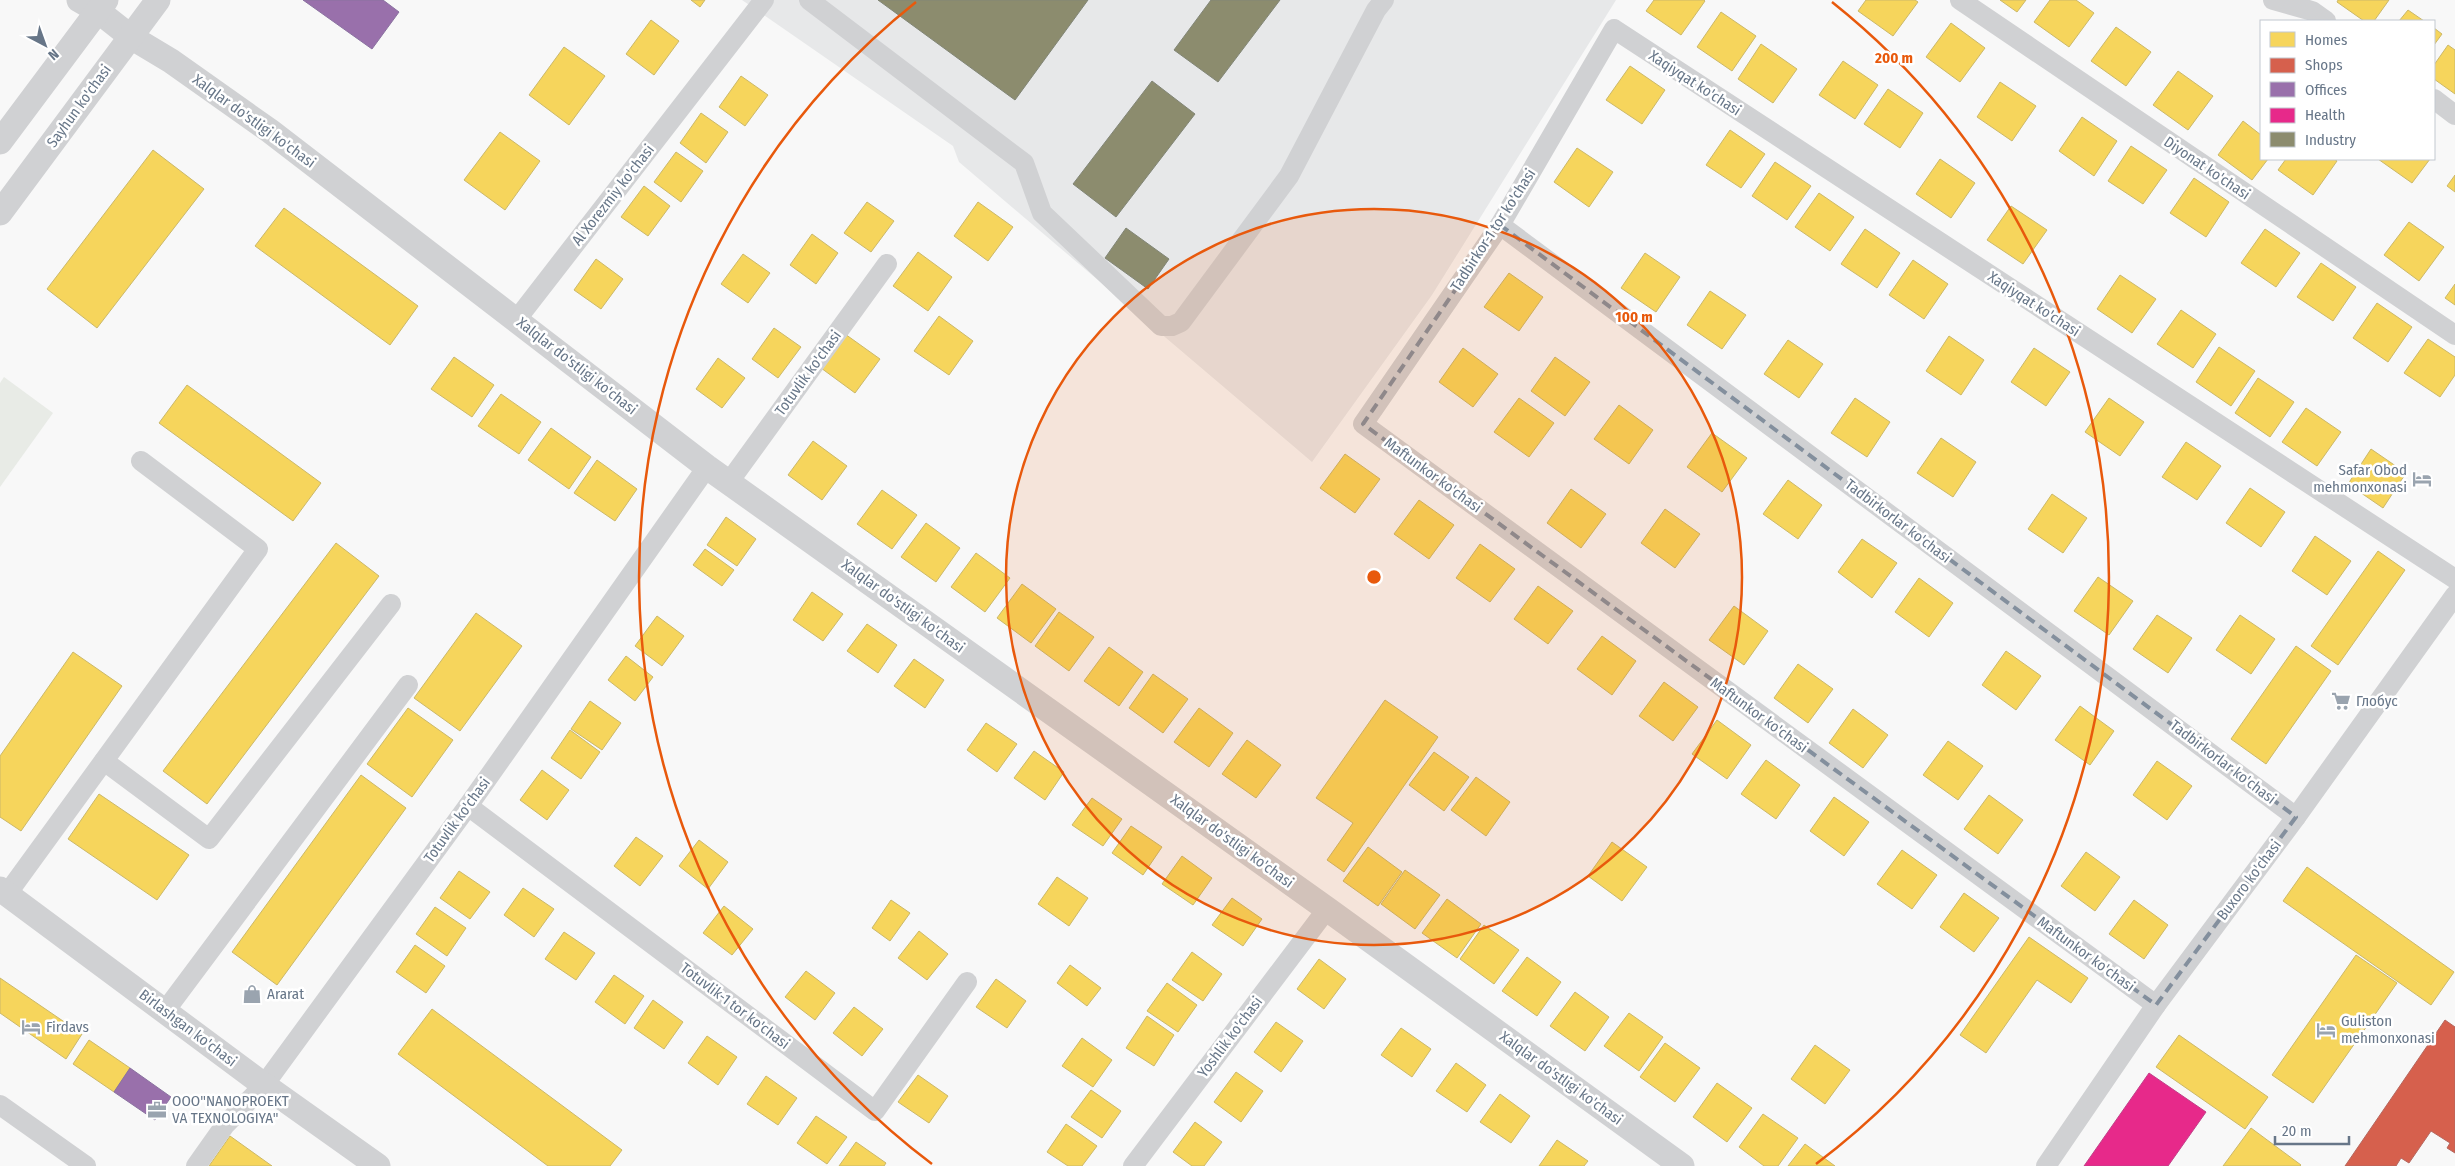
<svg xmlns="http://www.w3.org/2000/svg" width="2455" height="1166" viewBox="0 0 2455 1166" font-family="'Fira Sans Condensed',sans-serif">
<rect width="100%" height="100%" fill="#f8f8f8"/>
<polygon fill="#e7e8e9" points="742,0 1616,0 1432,295 1312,462 959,162 953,146"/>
<polygon fill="#e8ebe6" points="4,377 53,413 0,487 0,383"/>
<g fill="#f6d55c" stroke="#cbb869">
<polygon points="691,0 705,0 700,7"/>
<polygon points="1654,0 1704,0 1705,1 1681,35 1646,11"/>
<polygon points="1866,0 1915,0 1918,2 1893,36 1858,11"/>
<polygon points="2000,0 2026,0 2017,12"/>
<polygon points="2050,0 2076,0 2094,13 2069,47 2034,22"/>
<polygon points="2338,0 2389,0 2374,21 2364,21 2337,2"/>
<polygon points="2408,10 2424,21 2399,21"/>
<polygon points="1721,12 1756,36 1732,71 1697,47"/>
<polygon points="651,20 679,41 654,75 626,54"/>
<polygon points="1951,23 1985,48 1960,82 1926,57"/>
<polygon points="2116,27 2151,52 2126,86 2091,61"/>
<polygon points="2434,28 2442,34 2434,45"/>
<polygon points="1761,44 1797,69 1773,103 1738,79"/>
<polygon points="2448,45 2455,50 2455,94 2434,79 2434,65"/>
<polygon points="564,47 605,76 569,125 529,95"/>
<polygon points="1843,61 1878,85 1855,119 1819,95"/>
<polygon points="1630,66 1665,90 1642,124 1606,100"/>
<polygon points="2178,71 2213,96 2188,130 2153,105"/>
<polygon points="741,76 768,95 745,126 719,107"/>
<polygon points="2000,82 2036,106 2012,141 1977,117"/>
<polygon points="1888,89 1923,113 1900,148 1864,124"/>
<polygon points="701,113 728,132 706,163 680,143"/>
<polygon points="2082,117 2117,141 2094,176 2059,151"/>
<polygon points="2243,121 2261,135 2261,159 2268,159 2252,180 2218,155"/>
<polygon points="1730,130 1765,154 1741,188 1706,165"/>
<polygon points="500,132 540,161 505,210 464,180"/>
<polygon points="2131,146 2167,170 2143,204 2108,181"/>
<polygon points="1577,148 1613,172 1589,207 1554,182"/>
<polygon points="153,150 204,189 97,328 47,289"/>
<polygon points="676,152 703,171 681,202 654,182"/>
<polygon points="1940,159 1975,183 1951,218 1916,194"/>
<polygon points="2286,159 2334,159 2337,161 2313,195 2278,170"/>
<polygon points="2378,159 2430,159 2412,183"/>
<polygon points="1775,162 1811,186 1787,220 1752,196"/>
<polygon points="2455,175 2455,192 2447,186"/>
<polygon points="2194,178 2229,202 2206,237 2170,213"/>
<polygon points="644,186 670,206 648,236 621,217"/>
<polygon points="1819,193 1854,217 1830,251 1795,227"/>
<polygon points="867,202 894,221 871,252 844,233"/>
<polygon points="978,202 1013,227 988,261 954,236"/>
<polygon points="2011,206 2047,230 2023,264 1987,240"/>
<polygon points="284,208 418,306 390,345 255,246"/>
<polygon points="2409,222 2444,247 2419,281 2384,255"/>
<polygon points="1865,229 1900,253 1877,288 1841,264"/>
<polygon points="2265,229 2300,253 2276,287 2241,263"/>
<polygon points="812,234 838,253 816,284 790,265"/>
<polygon points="918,252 952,277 928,311 893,286"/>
<polygon points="1645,253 1680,277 1656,312 1621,288"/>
<polygon points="743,254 770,273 748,303 721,284"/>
<polygon points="596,259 623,279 601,309 574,290"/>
<polygon points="1913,260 1948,284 1924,319 1889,295"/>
<polygon points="2321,263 2356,287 2333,321 2297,297"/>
<polygon points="1509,273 1543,297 1519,331 1484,307"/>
<polygon points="2120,275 2156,299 2132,333 2097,309"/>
<polygon points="2455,284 2455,305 2445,298"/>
<polygon points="1710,291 1746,315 1722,349 1687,325"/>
<polygon points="2377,303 2412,327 2388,362 2353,338"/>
<polygon points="2181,310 2216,334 2193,368 2157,344"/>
<polygon points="939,316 973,341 949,375 914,351"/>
<polygon points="774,328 801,347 778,378 752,359"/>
<polygon points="845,334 880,359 855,393 821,368"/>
<polygon points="1949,336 1984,360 1961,395 1926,371"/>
<polygon points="2428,339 2455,357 2455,375 2440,397 2404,373"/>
<polygon points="1788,340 1823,364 1799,398 1764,374"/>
<polygon points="2219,347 2255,371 2231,406 2196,382"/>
<polygon points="1463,348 1498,374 1473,407 1439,382"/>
<polygon points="2034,348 2070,372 2046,406 2011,382"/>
<polygon points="454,357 494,385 472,417 431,389"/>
<polygon points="1555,357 1590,382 1565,416 1531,391"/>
<polygon points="718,358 745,378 722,408 696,389"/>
<polygon points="2258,378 2294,402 2270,437 2235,413"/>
<polygon points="187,385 321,483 293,521 159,423"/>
<polygon points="501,394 541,422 519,454 478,426"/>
<polygon points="1519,398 1554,423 1529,457 1494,432"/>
<polygon points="1855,398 1890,422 1867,457 1831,433"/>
<polygon points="2109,398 2144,422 2120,456 2085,432"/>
<polygon points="1619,405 1653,430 1629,464 1594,439"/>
<polygon points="2306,408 2341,432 2317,466 2282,442"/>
<polygon points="551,428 591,457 569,489 528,460"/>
<polygon points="1712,433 1747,458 1722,492 1687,467"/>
<polygon points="1941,438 1976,462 1953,497 1917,473"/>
<polygon points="813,441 847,466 822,500 788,475"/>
<polygon points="2186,442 2221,466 2197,500 2162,477"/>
<polygon points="2371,449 2406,473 2383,508 2348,484"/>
<polygon points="1345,454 1380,479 1355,513 1320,488"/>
<polygon points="597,460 637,489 615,521 574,493"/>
<polygon points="1788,480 1822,505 1798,539 1763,514"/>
<polygon points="2250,488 2285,512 2261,547 2226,523"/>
<polygon points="1571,489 1606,514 1581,548 1547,523"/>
<polygon points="882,490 917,515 892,549 857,524"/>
<polygon points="2052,494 2087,518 2063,553 2028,529"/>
<polygon points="1419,500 1454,525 1429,559 1394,534"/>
<polygon points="1665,509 1700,534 1675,568 1641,543"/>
<polygon points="726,517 756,539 737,566 707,545"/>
<polygon points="926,523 960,548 936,582 901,557"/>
<polygon points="2315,536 2351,561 2327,595 2292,571"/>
<polygon points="1862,539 1897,563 1872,598 1838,572"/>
<polygon points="336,543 379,576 207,804 163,771"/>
<polygon points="1480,544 1515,569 1490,602 1456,578"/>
<polygon points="705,549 734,570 722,586 693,565"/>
<polygon points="2378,551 2405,570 2338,665 2311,646"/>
<polygon points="976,553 1010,578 985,612 951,587"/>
<polygon points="2098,577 2133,601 2109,635 2074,611"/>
<polygon points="1919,578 1953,603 1929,637 1895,612"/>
<polygon points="1022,584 1056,609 1031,643 997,618"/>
<polygon points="1538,586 1573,611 1548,644 1514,619"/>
<polygon points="812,592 843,614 823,641 793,620"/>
<polygon points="1734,606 1768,631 1744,665 1709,640"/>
<polygon points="1059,612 1094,637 1069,671 1035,646"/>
<polygon points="476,613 522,646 460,731 414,698"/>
<polygon points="2157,615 2192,638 2168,673 2133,649"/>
<polygon points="2240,615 2275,639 2251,674 2216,650"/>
<polygon points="657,616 684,636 662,666 635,646"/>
<polygon points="867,624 897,645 878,673 847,651"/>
<polygon points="1602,636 1636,661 1612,695 1577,669"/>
<polygon points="2296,646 2331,671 2266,764 2231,739"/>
<polygon points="1109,647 1143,672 1119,706 1084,681"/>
<polygon points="2006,651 2041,676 2016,710 1982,685"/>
<polygon points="73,652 122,686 21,831 0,817 0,756"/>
<polygon points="626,656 653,677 635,701 608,680"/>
<polygon points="914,659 944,680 925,708 894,686"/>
<polygon points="1798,664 1833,689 1808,723 1774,698"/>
<polygon points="1153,674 1188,699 1163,733 1129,708"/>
<polygon points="1664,682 1698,707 1673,741 1639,716"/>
<polygon points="1385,700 1438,737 1344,872 1327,860 1353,823 1316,798"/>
<polygon points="590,701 621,723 602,750 571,729"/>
<polygon points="2080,706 2114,731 2090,765 2055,740"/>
<polygon points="408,708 453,740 412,797 367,764"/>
<polygon points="1199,708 1233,733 1209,767 1174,742"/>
<polygon points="1853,709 1888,735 1863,768 1829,743"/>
<polygon points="1717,720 1751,745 1727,779 1692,754"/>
<polygon points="986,723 1017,744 997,772 967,750"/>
<polygon points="570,730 600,752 581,779 551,758"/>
<polygon points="1247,740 1281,765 1256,798 1222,774"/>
<polygon points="1948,741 1983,766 1958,800 1923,775"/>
<polygon points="1034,751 1064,772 1045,800 1014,778"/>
<polygon points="1434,752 1469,777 1444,811 1409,785"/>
<polygon points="1766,760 1800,785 1776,819 1741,794"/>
<polygon points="2157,761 2192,786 2167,820 2133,795"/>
<polygon points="542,770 569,790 547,820 520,800"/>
<polygon points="361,775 406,808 277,985 232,952"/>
<polygon points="1476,777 1510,802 1486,836 1451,810"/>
<polygon points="99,794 189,855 157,900 68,839"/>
<polygon points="1989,795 2023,820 1998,854 1964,829"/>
<polygon points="1834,797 1869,822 1844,856 1810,831"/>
<polygon points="1092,798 1122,819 1103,846 1072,825"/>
<polygon points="1131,826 1162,847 1143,875 1112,853"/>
<polygon points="636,837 663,856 640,886 614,866"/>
<polygon points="699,840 728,862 708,889 679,866"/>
<polygon points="1612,842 1647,867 1622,901 1588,876"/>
<polygon points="1368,847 1402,872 1378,906 1343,881"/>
<polygon points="1902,850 1937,875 1912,909 1877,884"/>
<polygon points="2086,852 2120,877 2095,911 2061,886"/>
<polygon points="1182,856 1212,878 1193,905 1162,884"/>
<polygon points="2307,867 2454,972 2431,1005 2283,901"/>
<polygon points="1405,870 1440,895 1415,929 1381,904"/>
<polygon points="459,871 490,892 470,919 440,898"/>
<polygon points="1057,877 1088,898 1069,926 1038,904"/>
<polygon points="523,888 554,909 534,937 504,915"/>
<polygon points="1964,893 1999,918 1974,952 1940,927"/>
<polygon points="1232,898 1262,919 1243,946 1212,925"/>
<polygon points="1447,899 1481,924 1457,958 1422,933"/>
<polygon points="891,900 910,913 890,941 872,928"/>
<polygon points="2134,900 2168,925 2144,959 2109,934"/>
<polygon points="724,906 753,929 732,955 703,933"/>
<polygon points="435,907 466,928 447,956 416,934"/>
<polygon points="1484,925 1519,950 1494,984 1460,959"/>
<polygon points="919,931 948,954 927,980 898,958"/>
<polygon points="564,932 595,953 576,980 545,959"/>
<polygon points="2029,937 2088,978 2071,1003 2037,980 1986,1053 1960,1035"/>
<polygon points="415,945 445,966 426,993 396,972"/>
<polygon points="1192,952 1222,974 1203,1001 1172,980"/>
<polygon points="2356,955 2397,983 2313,1103 2272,1075"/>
<polygon points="1527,957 1561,982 1537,1016 1502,991"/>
<polygon points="1319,959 1346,979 1324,1009 1297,989"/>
<polygon points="1070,965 1101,988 1087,1006 1057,983"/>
<polygon points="806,971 835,993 815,1020 785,997"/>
<polygon points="614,975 644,996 625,1024 595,1002"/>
<polygon points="0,978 82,1034 66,1059 0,1013"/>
<polygon points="996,979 1026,1001 1007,1028 976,1007"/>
<polygon points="1167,983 1197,1005 1178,1032 1147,1011"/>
<polygon points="1575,992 1609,1017 1585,1051 1550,1026"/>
<polygon points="653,1000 683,1022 664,1049 634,1028"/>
<polygon points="854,1007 883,1029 862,1056 833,1033"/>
<polygon points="432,1009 622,1150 610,1166 548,1166 398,1054"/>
<polygon points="1629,1013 1663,1037 1639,1071 1604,1046"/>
<polygon points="1147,1016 1174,1035 1154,1066 1126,1048"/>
<polygon points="1276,1022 1303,1041 1281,1072 1254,1052"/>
<polygon points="1401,1028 1431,1049 1412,1077 1381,1055"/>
<polygon points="2179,1035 2268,1097 2245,1129 2156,1067"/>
<polygon points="707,1036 737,1057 718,1085 688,1063"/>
<polygon points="1082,1038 1112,1060 1093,1087 1062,1066"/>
<polygon points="89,1040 130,1068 114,1092 73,1064"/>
<polygon points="1665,1043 1700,1068 1675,1102 1640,1077"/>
<polygon points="1815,1045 1850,1070 1825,1104 1791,1079"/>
<polygon points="1456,1063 1486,1085 1467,1112 1436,1091"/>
<polygon points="1236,1072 1263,1091 1241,1122 1214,1102"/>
<polygon points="918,1075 948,1096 929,1123 898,1102"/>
<polygon points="766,1076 797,1098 778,1125 747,1104"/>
<polygon points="1717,1083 1752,1108 1727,1142 1693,1117"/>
<polygon points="1091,1090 1121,1111 1102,1138 1071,1117"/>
<polygon points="1500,1094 1530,1116 1511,1143 1480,1122"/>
<polygon points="1763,1114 1798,1138 1778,1166 1764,1166 1739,1147"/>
<polygon points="816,1116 847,1137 827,1164 797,1143"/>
<polygon points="1195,1122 1222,1142 1204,1166 1192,1166 1173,1152"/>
<polygon points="1066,1124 1097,1146 1082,1166 1068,1166 1047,1152"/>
<polygon points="2251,1128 2301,1165 2300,1166 2223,1166"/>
<polygon points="230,1136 272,1166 209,1166"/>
<polygon points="1557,1140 1588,1161 1584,1166 1539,1166"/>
<polygon points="856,1142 886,1163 884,1166 839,1166"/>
<polygon points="1805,1144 1835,1166 1788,1166"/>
</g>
<polygon fill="#d6604d" stroke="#b5675f" points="2445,1020 2455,1027 2455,1153 2447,1148 2450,1143 2431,1131 2409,1163 2401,1158 2396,1166 2345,1166"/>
<g fill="#9970ab" stroke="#8a72a0">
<polygon points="303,0 383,0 399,12 372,49"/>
<polygon points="130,1068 171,1097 155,1120 114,1092"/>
</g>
<polygon fill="#e7298a" stroke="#c14089" points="2149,1073 2206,1112 2168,1166 2084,1166"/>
<g fill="#8c8c6e" stroke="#818576">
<polygon points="878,0 1088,0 1015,100"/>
<polygon points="1211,0 1280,0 1218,82 1174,50"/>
<polygon points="1152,81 1195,114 1116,217 1073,184"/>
<polygon points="1126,228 1169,259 1148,289 1105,258"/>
</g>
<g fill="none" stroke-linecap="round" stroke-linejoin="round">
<g stroke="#d0d1d3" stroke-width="20">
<polyline points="809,0 1024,163 1042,213 1161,326 1172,326 1181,322 1289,176 1376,10 1384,0"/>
<polyline points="1960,0 2455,335"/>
<polyline points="2273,0 2312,11 2326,21"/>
<polyline points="2434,99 2455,115"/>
<polyline points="1500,225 2296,817"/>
<polyline points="517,319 764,0"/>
<polyline points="729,482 887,264"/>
<polyline points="104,761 209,839 391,604"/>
<polyline points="468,806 875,1111 967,982"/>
<polyline points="7,894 258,549 141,461"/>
<polyline points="2156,1005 1363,424 1500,225 1614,29 2455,579"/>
<polyline points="165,1011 408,685"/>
<polyline points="0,1105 86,1166"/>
<polyline points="196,1166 225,1125 264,1085 468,806 707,467"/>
<polyline points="1133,1166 1327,909"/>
<polyline points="2046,1166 2156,1005 2296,817 2455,595"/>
</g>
<g stroke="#d0d1d3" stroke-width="25">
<polyline points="79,0 98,11 131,37 171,61 270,131 707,467 1327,909 1682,1166"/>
<polyline points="0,142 106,0"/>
<polyline points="0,213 158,0"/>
<polyline points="0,889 264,1085 378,1166"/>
</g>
</g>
<path fill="none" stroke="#838f9d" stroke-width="4" stroke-dasharray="10 6" stroke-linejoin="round" d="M1500,225L2296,817L2156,1005L1363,424Z"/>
<circle cx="1374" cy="577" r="368" fill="#e8590c" fill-opacity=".12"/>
<g fill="none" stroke="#e8590c" stroke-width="2.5">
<circle cx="1374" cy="577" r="368"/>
<path d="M932 1164A735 735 0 0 1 916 2M1832 2A735 735 0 0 1 1816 1164"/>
</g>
<defs>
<g id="hotel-bare" transform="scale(1.5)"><path d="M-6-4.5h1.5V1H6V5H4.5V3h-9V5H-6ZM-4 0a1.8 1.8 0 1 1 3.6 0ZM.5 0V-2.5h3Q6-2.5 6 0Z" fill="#9aa4af" stroke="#fff" stroke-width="2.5" paint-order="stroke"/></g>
<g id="supermarket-bare" transform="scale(1.5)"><path d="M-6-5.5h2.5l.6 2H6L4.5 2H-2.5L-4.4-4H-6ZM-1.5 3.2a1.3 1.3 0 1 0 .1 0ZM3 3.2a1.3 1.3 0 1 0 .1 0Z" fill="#9aa4af" stroke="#fff" stroke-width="2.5" paint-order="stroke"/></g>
<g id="shop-bare" transform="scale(1.5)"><path d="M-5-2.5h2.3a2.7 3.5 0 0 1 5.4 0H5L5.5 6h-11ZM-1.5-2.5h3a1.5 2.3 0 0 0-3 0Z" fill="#9aa4af" stroke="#fff" stroke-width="2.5" paint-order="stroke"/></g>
<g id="office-bare" transform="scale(1.5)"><path d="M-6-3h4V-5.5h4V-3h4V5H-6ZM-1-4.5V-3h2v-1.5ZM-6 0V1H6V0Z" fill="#9aa4af" stroke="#fff" stroke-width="2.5" paint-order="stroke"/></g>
</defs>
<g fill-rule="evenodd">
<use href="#hotel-bare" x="2422" y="479"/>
<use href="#supermarket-bare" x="2341" y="701"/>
<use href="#shop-bare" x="252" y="994"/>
<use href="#hotel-bare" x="31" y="1027"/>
<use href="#hotel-bare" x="2326" y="1030"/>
<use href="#office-bare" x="157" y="1110"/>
</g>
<g text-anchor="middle" stroke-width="5" stroke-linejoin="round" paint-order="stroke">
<g font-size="15" fill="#677688" stroke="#fff">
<text transform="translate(1695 83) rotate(33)" y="5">Xaqiyqat ko'chasi</text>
<text transform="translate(79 106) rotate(-54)" y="5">Sayhun ko'chasi</text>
<text transform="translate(254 121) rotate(36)" y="5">Xalqlar do'stligi ko'chasi</text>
<text transform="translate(2207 168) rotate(34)" y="5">Diyonat ko'chasi</text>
<text transform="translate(613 195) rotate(-52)" y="5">Al Xorezmiy ko'chasi</text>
<text transform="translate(1493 230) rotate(-57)" y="5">Tadbirkor-1 tor ko'chasi</text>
<text transform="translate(2034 304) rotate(33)" y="5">Xaqiyqat ko'chasi</text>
<text transform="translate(577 366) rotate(38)" y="5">Xalqlar do'stligi ko'chasi</text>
<text transform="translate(808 373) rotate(-54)" y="5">Totuvlik ko'chasi</text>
<text transform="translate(1433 475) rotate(36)" y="5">Maftunkor ko'chasi</text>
<text transform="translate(1898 521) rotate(37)" y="5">Tadbirkorlar ko'chasi</text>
<text transform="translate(903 606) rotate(36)" y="5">Xalqlar do'stligi ko'chasi</text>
<text transform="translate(1759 715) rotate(36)" y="5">Maftunkor ko'chasi</text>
<text transform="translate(2223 762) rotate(37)" y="5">Tadbirkorlar ko'chasi</text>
<text transform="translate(457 820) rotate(-54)" y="5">Totuvlik ko'chasi</text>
<text transform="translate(1232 841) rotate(36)" y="5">Xalqlar do'stligi ko'chasi</text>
<text transform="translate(2249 880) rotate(-53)" y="5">Buxoro ko'chasi</text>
<text transform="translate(2086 954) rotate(36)" y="5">Maftunkor ko'chasi</text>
<text transform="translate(735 1006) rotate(37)" y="5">Totuvlik-1 tor ko'chasi</text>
<text transform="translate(188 1028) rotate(37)" y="5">Birlashgan ko'chasi</text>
<text transform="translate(1230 1037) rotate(-53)" y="5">Yoshlik ko'chasi</text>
<text transform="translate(1561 1078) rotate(36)" y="5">Xalqlar do'stligi ko'chasi</text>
</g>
<g font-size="15" fill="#677688" stroke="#fff" text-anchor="start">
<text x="2407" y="475" text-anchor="end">Safar Obod<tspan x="2407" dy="17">mehmonxonasi</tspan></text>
<text x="2356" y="706">Глобус</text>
<text x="267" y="999">Ararat</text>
<text x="2341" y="1026">Guliston<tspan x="2341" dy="17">mehmonxonasi</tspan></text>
<text x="46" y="1032">Firdavs</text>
<text x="172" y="1106">OOO"NANOPROEKT<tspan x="172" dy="17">VA TEXNOLOGIYA"</tspan></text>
</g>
</g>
<circle cx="1374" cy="577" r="8" fill="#e8590c" stroke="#fff" stroke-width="2.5"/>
<g font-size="15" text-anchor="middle" font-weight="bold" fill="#e8590c" stroke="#fff" stroke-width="5" stroke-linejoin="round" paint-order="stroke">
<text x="1894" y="63">200 m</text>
<text x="1634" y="322">100 m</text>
</g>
<rect x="2260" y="20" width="175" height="140" fill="#ffffff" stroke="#c2c8cf"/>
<rect x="2270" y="32" width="25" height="15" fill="#f6d55c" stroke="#c2c8cf"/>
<text x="2305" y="45" font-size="15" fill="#677688">Homes</text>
<rect x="2270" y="58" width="25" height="15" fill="#d6604d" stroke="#c2c8cf"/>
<text x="2305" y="70" font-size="15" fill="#677688">Shops</text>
<rect x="2270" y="82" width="25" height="15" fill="#9970ab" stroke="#c2c8cf"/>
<text x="2305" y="95" font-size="15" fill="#677688">Offices</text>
<rect x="2270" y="108" width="25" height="15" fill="#e7298a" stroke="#c2c8cf"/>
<text x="2305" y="120" font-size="15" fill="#677688">Health</text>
<rect x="2270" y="132" width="25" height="15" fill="#8c8c6e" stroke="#c2c8cf"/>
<text x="2305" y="145" font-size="15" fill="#677688">Industry</text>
<g transform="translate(45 45) rotate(139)" stroke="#ffffff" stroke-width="4" paint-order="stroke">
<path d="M0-4L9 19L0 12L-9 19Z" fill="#677688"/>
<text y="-8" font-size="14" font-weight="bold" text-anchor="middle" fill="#677688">N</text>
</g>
<path d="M2275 1136v8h74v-8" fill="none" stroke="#677688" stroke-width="2.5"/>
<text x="2282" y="1136" font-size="15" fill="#677688" stroke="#ffffff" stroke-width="4" paint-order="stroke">20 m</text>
</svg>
